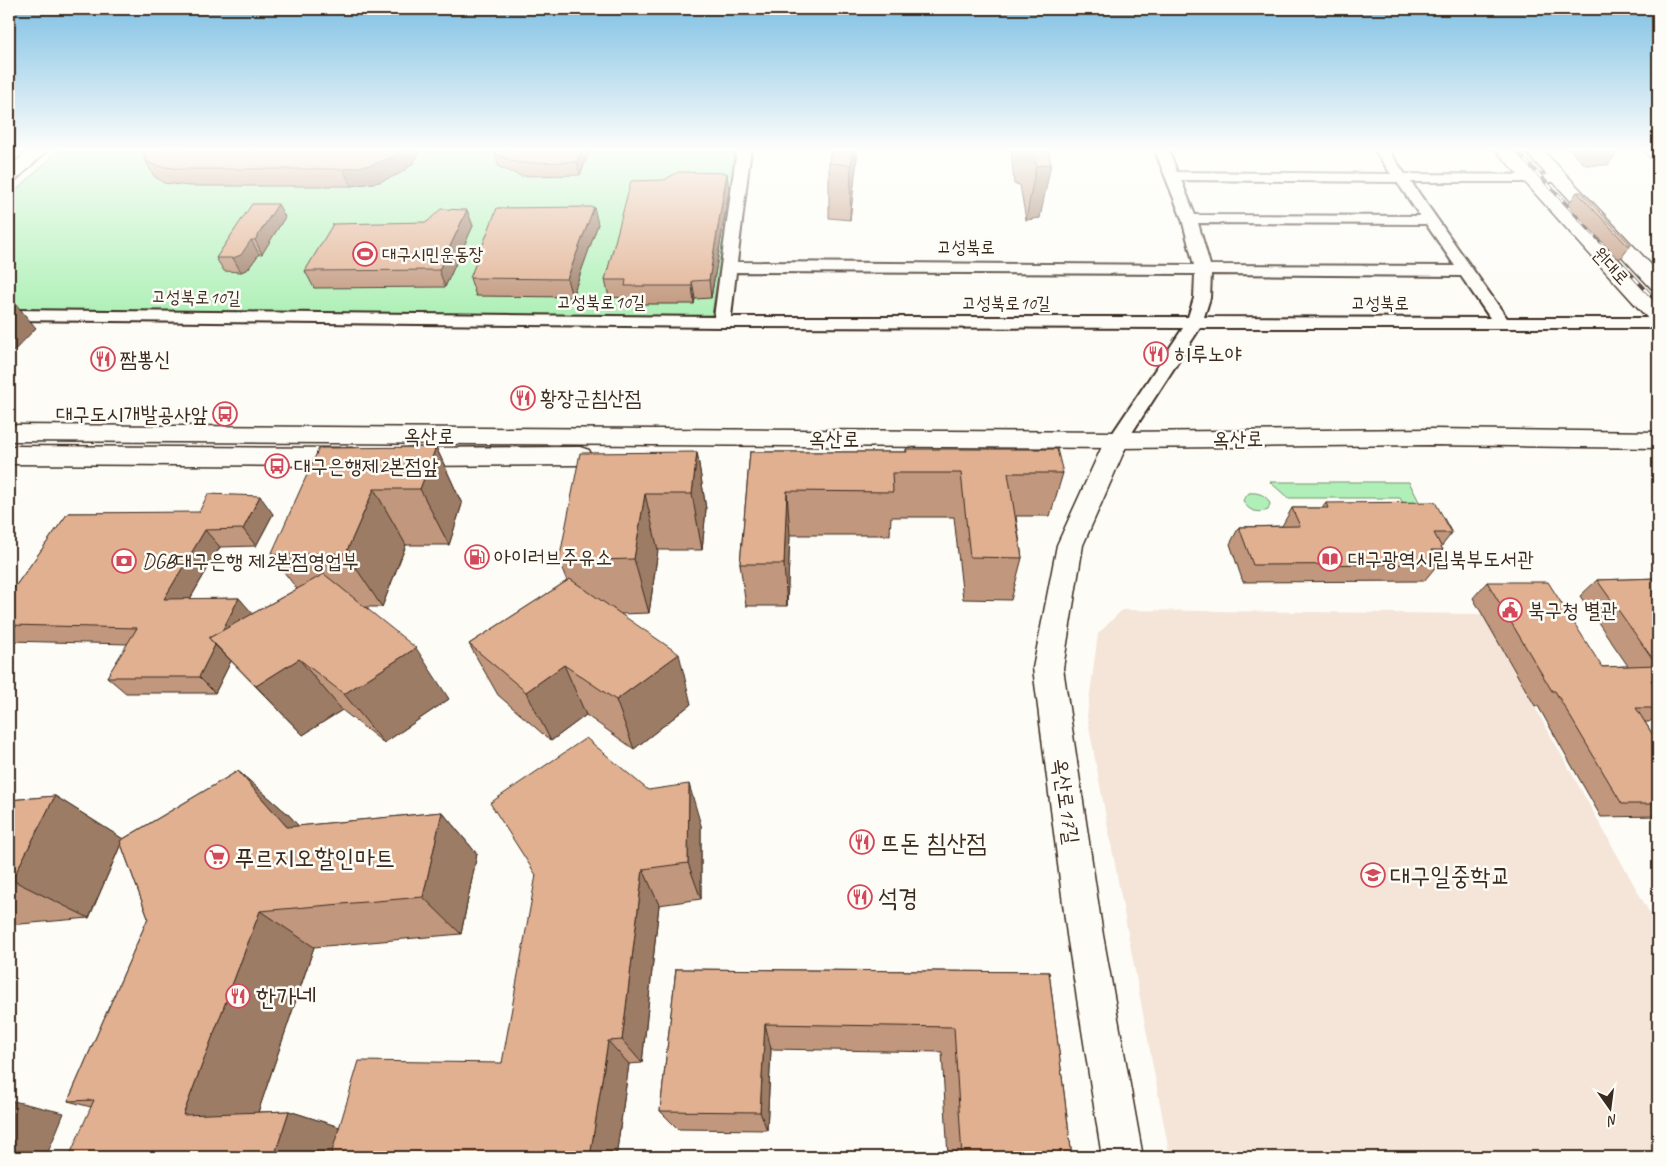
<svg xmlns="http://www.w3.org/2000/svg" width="1667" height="1166" viewBox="0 0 1667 1166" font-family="Caveat,'Poor Story',sans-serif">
<rect width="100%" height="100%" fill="#fdfcf7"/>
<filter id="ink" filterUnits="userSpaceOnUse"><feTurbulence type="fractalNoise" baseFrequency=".02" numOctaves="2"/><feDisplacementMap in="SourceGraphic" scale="10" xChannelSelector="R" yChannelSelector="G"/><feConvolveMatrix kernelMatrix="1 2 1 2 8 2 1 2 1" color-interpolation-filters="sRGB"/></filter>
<g filter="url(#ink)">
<polygon fill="#f4e5d8" points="1122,610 1483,614 1658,928 1658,1157 1170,1157 1087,716 1098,634"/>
<g fill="#b0f0b8" stroke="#768d6b">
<polygon points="61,148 736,148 712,315 570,318 9,310 9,197"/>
<polygon points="1270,482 1409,482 1428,519 1411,518 1400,498 1288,498"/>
<path d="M1249,493C1258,492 1267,495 1270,504L1268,510C1258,514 1247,511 1243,500Z"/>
</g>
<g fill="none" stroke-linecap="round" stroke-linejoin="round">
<g stroke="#3b2a1e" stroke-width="4">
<g id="minor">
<path d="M737,148H751L737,262L1194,265L1182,219L1154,148H1168L1177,172L1391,174L1373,148H1387L1405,174L1561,175L1568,179L1566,182H1411L1507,318H1658V328H1200L1124,445L1117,446L1110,445L1108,440L1183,328L722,327L9,320V310L714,317ZM1181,180L1397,182L1420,216L1195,215ZM1198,223L1426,224L1455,266L1210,265ZM736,272L1195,274L1194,298L1188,317H731ZM1211,274L1461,276L1490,318L1204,317L1210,298Z"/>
<polygon points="1642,148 1657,148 1658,161 1653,160"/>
</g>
</g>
<g stroke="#3b2a1e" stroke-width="3">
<polygon id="tertiary" points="1117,432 1126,434 1129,440 1083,545 1063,668 1103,935 1143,1157 1102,1157 1067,935 1033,668 1057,545 1105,440 1108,434"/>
</g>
<g stroke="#3b2a1e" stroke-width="3">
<g id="secondary">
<polygon points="31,148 50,148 15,181 9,182 9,168"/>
<polygon points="1494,148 1513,148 1658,305 1658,323 1651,322"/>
<polygon points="1522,148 1541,148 1658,272 1658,290 1651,288"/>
<polygon points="9,425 1117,432 1431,429 1658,432 1658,448 1431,445 1117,448 9,441"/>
<polygon points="9,446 352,448 361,451 364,457 361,463 352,466 9,464"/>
<polygon points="580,447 589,450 592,456 589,462 580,465 403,466 394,463 391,457 394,451 403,448"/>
</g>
</g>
<use href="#minor" fill="#fdfcf7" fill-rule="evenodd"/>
<use href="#tertiary" fill="#fdfcf7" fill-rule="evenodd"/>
<use href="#secondary" fill="#fdfcf7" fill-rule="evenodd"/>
<g stroke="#3b2a1e" stroke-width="4">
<polyline id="rail" points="1514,148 1658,303"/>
</g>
<use href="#rail" stroke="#fdfcf7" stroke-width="2.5" stroke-dasharray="8" stroke-linecap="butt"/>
</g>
<g fill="#c1977d" stroke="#3b2a1e">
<polygon points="145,148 422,148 413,164 399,174 379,182 351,186 190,186 164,183 154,176 144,158"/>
<polygon points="591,148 580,175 521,176 499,167 495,154"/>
<polygon points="831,148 858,148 850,220 829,218 829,163"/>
<polygon points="1011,148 1048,148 1040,218 1026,220 1020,185 1014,184"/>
<polygon points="1568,148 1620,148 1608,165 1585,165"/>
<polygon points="729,191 711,298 695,299 694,304 628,304 627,298 609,297 605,280"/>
<polygon points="1577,192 1631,245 1621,258 1617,258 1568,205"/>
<polygon points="467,210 473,226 445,287 314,288 305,271 427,222"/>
<polygon points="285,217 262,254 259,254 248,269 241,272 224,271 216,258"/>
<polygon points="598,224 572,297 476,296 470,278"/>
<polygon points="436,447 462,504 449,545 406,545 382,607 366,607 449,699 384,743 342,710 303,735 231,661 215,693 126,693 107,677 128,644 9,641 9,595 68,513 273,514 256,546 220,547 190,599 239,598 252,614 297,589 271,555"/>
<polygon points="906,449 1063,473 1050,516 1016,516 1022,558 1011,600 963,599 954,517 891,517 890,535 790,535 787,606 746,606 740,564 750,452 906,452"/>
<polygon points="697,452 706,509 702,550 658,550 649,613 621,614 691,704 634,749 586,715 551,741 498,695 469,644 567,581 559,561"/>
<polygon points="1326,503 1452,533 1441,547 1443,550 1435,559 1438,564 1424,581 1243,582 1230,544 1239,527 1282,526 1292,508 1322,508"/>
<polygon points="1658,578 1658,715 1649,722 1645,722 1658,743 1658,816 1601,817 1538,706 1535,706 1473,598 1487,582 1602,667 1628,666 1580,596 1597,580"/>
<polygon points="238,771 289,815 298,826 442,812 477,854 461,934 314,947 258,1112 289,1111 339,1127 502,1063 648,790 701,825 701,899 659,905 642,1063 629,1064 616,1157 341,1157 91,1107 68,1101 148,918 121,844 89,918 9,925 9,800 55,796 123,839"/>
<polygon points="676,969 1049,972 1072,1157 948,1157 942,1052 771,1049 767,1130 678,1129 660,1111"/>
</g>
<g fill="#9d7b66" stroke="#3b2a1e">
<polygon points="405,148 422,148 413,164 399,174 379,182 351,186 343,169"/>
<polygon points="583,148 591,148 580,175 577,162"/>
<polygon points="853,148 858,148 850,220 851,165"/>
<polygon points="1051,164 1040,218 1026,220 1036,166"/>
<polygon points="727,173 729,191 711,298 709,280"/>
<polygon points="278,204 285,217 262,254 255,240"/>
<polygon points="594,207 598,224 572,297 567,279"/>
<polygon points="467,210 473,226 445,287 439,270"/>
<polygon points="251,240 259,254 248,269 241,272 233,258"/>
<polygon points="692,281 695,299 694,304 692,286"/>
<polygon points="9,296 36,328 9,356"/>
<polygon points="436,447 462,504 449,545 420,489"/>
<polygon points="697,452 706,509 702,550 692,494"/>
<polygon points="374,489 406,545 382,607 346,553"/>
<polygon points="787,491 790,535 787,606 784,564"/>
<polygon points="645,494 658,550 649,613 634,559"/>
<polygon points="260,496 273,514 256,546 243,529"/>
<polygon points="205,530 220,547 180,616 164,599"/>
<polygon points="239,598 254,615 215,645"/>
<polygon points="215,645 231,661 215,693 199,677"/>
<polygon points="416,648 449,699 384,743 344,694"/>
<polygon points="679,654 691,704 634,749 616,700"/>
<polygon points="299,659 342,710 303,735 256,686"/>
<polygon points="564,665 586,715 551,741 526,692"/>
<polygon points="238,771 289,815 335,868 287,827"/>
<polygon points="689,784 701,825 701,899 688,863"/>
<polygon points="55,796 123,839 89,918 12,880"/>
<polygon points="442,812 477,854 461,934 423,897"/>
<polygon points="643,869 659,905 642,1063 622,1040"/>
<polygon points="260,911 314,947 251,1133 183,1115"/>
<polygon points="765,1024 771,1049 767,1130 760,1112"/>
<polygon points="608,1041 629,1064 616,1157 590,1157"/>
<polygon points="9,1100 64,1113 46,1157 9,1157"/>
<polygon points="289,1111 346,1129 331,1155 339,1157 274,1157"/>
</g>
<g fill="#e0b091" stroke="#3b2a1e">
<polygon points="145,148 405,148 393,157 371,165 343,169 179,169 153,165 144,158"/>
<polygon points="498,148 583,148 577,162 518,163 495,154"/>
<polygon points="831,148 853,148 851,165 829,163"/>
<polygon points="1033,148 1048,148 1051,164 1036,166"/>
<polygon points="678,172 727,173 709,280 692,281 692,286 625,286 626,280 605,280 631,181 664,180"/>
<polygon points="1577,192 1581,192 1631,245 1627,245"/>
<polygon points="252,204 278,204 255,240 251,240 241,255 233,258 216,258"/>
<polygon points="594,207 567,279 470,278 497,208"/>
<polygon points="441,209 467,210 439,270 305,271 333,224 427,222"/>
<polygon points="436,447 420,489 374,489 346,553 271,555 319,448"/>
<polygon points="906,449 1057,449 1063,473 1008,473 1022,558 970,557 961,473 892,473 893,492 787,491 784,564 740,564 750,452 907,452"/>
<polygon points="697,452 692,494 645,494 634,559 559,561 580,453"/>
<polygon points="208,494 260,496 243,529 205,530 164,599 239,598 222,631 209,638 215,645 199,677 107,677 137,628 9,625 9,595 68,513 199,512"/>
<polygon points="1435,502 1452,533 1434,533 1443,550 1431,550 1438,564 1253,565 1239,527 1300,526 1292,508 1328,508 1326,503"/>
<polygon points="324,574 416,648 344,694 299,659 256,686 209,638"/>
<polygon points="1658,578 1658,680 1651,680 1658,691 1658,708 1636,708 1658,743 1658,804 1622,804 1555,691 1552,691 1487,582 1548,582 1602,667 1657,665 1597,580"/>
<polygon points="570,579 679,654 616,700 564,665 526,692 469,644"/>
<polygon points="586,738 648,790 689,784 688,863 643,869 622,1040 608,1041 590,1157 473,1157 331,1155 359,1061 502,1063 536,875 490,803"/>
<polygon points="238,771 287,827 442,812 423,897 260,911 183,1115 289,1111 274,1157 69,1157 94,1100 68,1101 148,918 120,841"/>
<polygon points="55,796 12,880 9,880 9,800"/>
<polygon points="676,969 1049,972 1072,1157 962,1157 954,1027 765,1024 760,1112 660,1111"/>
</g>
</g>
<linearGradient id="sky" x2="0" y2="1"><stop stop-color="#7fc0e4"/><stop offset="0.48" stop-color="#fefefb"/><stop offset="1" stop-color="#fefefb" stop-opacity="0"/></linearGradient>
<rect width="1667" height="311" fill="url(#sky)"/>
<defs>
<g id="stadium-ring" transform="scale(1.25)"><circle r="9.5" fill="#fdfcf7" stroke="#d1495b" stroke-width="1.5"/><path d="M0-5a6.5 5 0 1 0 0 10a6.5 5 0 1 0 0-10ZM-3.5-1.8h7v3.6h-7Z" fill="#d1495b"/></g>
<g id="restaurant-ring" transform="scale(1.25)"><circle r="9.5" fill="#fdfcf7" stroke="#d1495b" stroke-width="1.5"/><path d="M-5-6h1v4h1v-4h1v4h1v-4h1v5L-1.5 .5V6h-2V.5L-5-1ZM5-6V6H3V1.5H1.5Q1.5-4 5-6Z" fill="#d1495b"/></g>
<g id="bus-ring" transform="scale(1.25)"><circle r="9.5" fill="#fdfcf7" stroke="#d1495b" stroke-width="1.5"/><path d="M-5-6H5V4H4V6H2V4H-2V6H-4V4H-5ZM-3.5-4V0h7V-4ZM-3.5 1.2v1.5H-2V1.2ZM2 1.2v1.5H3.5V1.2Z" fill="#d1495b"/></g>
<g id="fuel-ring" transform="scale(1.25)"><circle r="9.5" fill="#fdfcf7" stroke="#d1495b" stroke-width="1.5"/><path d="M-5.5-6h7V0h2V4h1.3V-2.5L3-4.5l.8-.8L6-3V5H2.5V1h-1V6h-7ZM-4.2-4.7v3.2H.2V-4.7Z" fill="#d1495b"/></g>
<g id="library-ring" transform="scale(1.25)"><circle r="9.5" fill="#fdfcf7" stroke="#d1495b" stroke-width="1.5"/><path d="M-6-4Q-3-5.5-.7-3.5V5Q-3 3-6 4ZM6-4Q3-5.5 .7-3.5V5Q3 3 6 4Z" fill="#d1495b"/></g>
<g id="bank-ring" transform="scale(1.25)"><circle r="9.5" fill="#fdfcf7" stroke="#d1495b" stroke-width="1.5"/><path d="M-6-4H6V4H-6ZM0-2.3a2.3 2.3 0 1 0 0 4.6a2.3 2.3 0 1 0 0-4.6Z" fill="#d1495b"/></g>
<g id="civic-ring" transform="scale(1.25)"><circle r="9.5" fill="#fdfcf7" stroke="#d1495b" stroke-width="1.5"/><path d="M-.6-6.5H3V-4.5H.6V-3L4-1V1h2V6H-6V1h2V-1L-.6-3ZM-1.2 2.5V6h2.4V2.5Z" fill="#d1495b"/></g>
<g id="supermarket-ring" transform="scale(1.25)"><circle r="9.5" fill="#fdfcf7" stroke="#d1495b" stroke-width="1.5"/><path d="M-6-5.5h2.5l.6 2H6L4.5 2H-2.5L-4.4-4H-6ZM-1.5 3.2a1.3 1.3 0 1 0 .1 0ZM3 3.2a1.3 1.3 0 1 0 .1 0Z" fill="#d1495b"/></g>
<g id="school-ring" transform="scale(1.25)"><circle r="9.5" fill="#fdfcf7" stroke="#d1495b" stroke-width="1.5"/><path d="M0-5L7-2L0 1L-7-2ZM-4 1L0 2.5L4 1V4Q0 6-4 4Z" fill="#d1495b"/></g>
</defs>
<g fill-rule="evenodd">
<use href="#stadium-ring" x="365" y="254"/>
<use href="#restaurant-ring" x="1156" y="354"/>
<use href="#restaurant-ring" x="103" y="359"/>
<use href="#restaurant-ring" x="523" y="398"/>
<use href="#bus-ring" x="225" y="414"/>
<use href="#bus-ring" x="277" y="466"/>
<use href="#fuel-ring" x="477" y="557"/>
<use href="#library-ring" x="1330" y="559"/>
<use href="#bank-ring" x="124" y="561"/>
<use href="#civic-ring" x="1510" y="610"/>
<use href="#restaurant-ring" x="862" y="842"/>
<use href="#supermarket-ring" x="217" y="857"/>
<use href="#school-ring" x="1373" y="875"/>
<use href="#restaurant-ring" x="860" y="897"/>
<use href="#restaurant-ring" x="238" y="996"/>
</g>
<g text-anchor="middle" stroke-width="5" stroke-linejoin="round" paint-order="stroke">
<g font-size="18" fill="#3b2a1e" stroke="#fdfcf7">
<text x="966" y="253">고성북로</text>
<text transform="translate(1611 266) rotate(47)" y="6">원대로</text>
<text transform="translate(196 297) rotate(1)" y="6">고성북로10길</text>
<text x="601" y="308">고성북로10길</text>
<text x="1006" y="309">고성북로10길</text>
<text x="1380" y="309">고성북로</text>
</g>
<g font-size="18" fill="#3b2a1e" stroke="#fdfcf7" text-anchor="start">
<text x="382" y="260">대구시민운동장</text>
</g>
<g font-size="21" fill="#3b2a1e" stroke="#fdfcf7" text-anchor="start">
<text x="1174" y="361">히루노야</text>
<text x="120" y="366">짬뽕신</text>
<text x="540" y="405">황장군침산점</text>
<text x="208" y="421" text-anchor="end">대구도시개발공사앞</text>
<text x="294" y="473">대구은행제2본점앞</text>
<text x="494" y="564">아이러브주유소</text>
<text x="1348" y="566">대구광역시립북부도서관</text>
<text x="142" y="568">DGB대구은행 제2본점영업부</text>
<text x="1528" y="617">북구청 별관</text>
</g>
<g font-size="21" fill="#3b2a1e" stroke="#fdfcf7">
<text x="429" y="443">옥산로</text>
<text x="834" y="446">옥산로</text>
<text transform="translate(1238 439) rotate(-1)" y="7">옥산로</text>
<text transform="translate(1066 801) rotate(82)" y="7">옥산로17길</text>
</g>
<g font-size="25" fill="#3b2a1e" stroke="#fdfcf7" text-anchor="start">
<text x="880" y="851">뜨돈 침산점</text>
<text x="234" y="866">푸르지오할인마트</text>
<text x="1390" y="884">대구일중학교</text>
<text x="878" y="906">석경</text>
<text x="256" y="1005">한가네</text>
</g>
</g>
<rect width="1667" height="1166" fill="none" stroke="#fdfcf7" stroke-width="30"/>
<rect x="15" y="15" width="1637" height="1136" fill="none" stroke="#3b2a1e" stroke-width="2" filter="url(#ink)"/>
<g transform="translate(1610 1108) rotate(166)" stroke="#fdfcf7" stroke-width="4" paint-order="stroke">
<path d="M0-4L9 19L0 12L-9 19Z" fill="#3b2a1e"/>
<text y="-8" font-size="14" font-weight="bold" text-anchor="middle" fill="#3b2a1e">N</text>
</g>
</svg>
